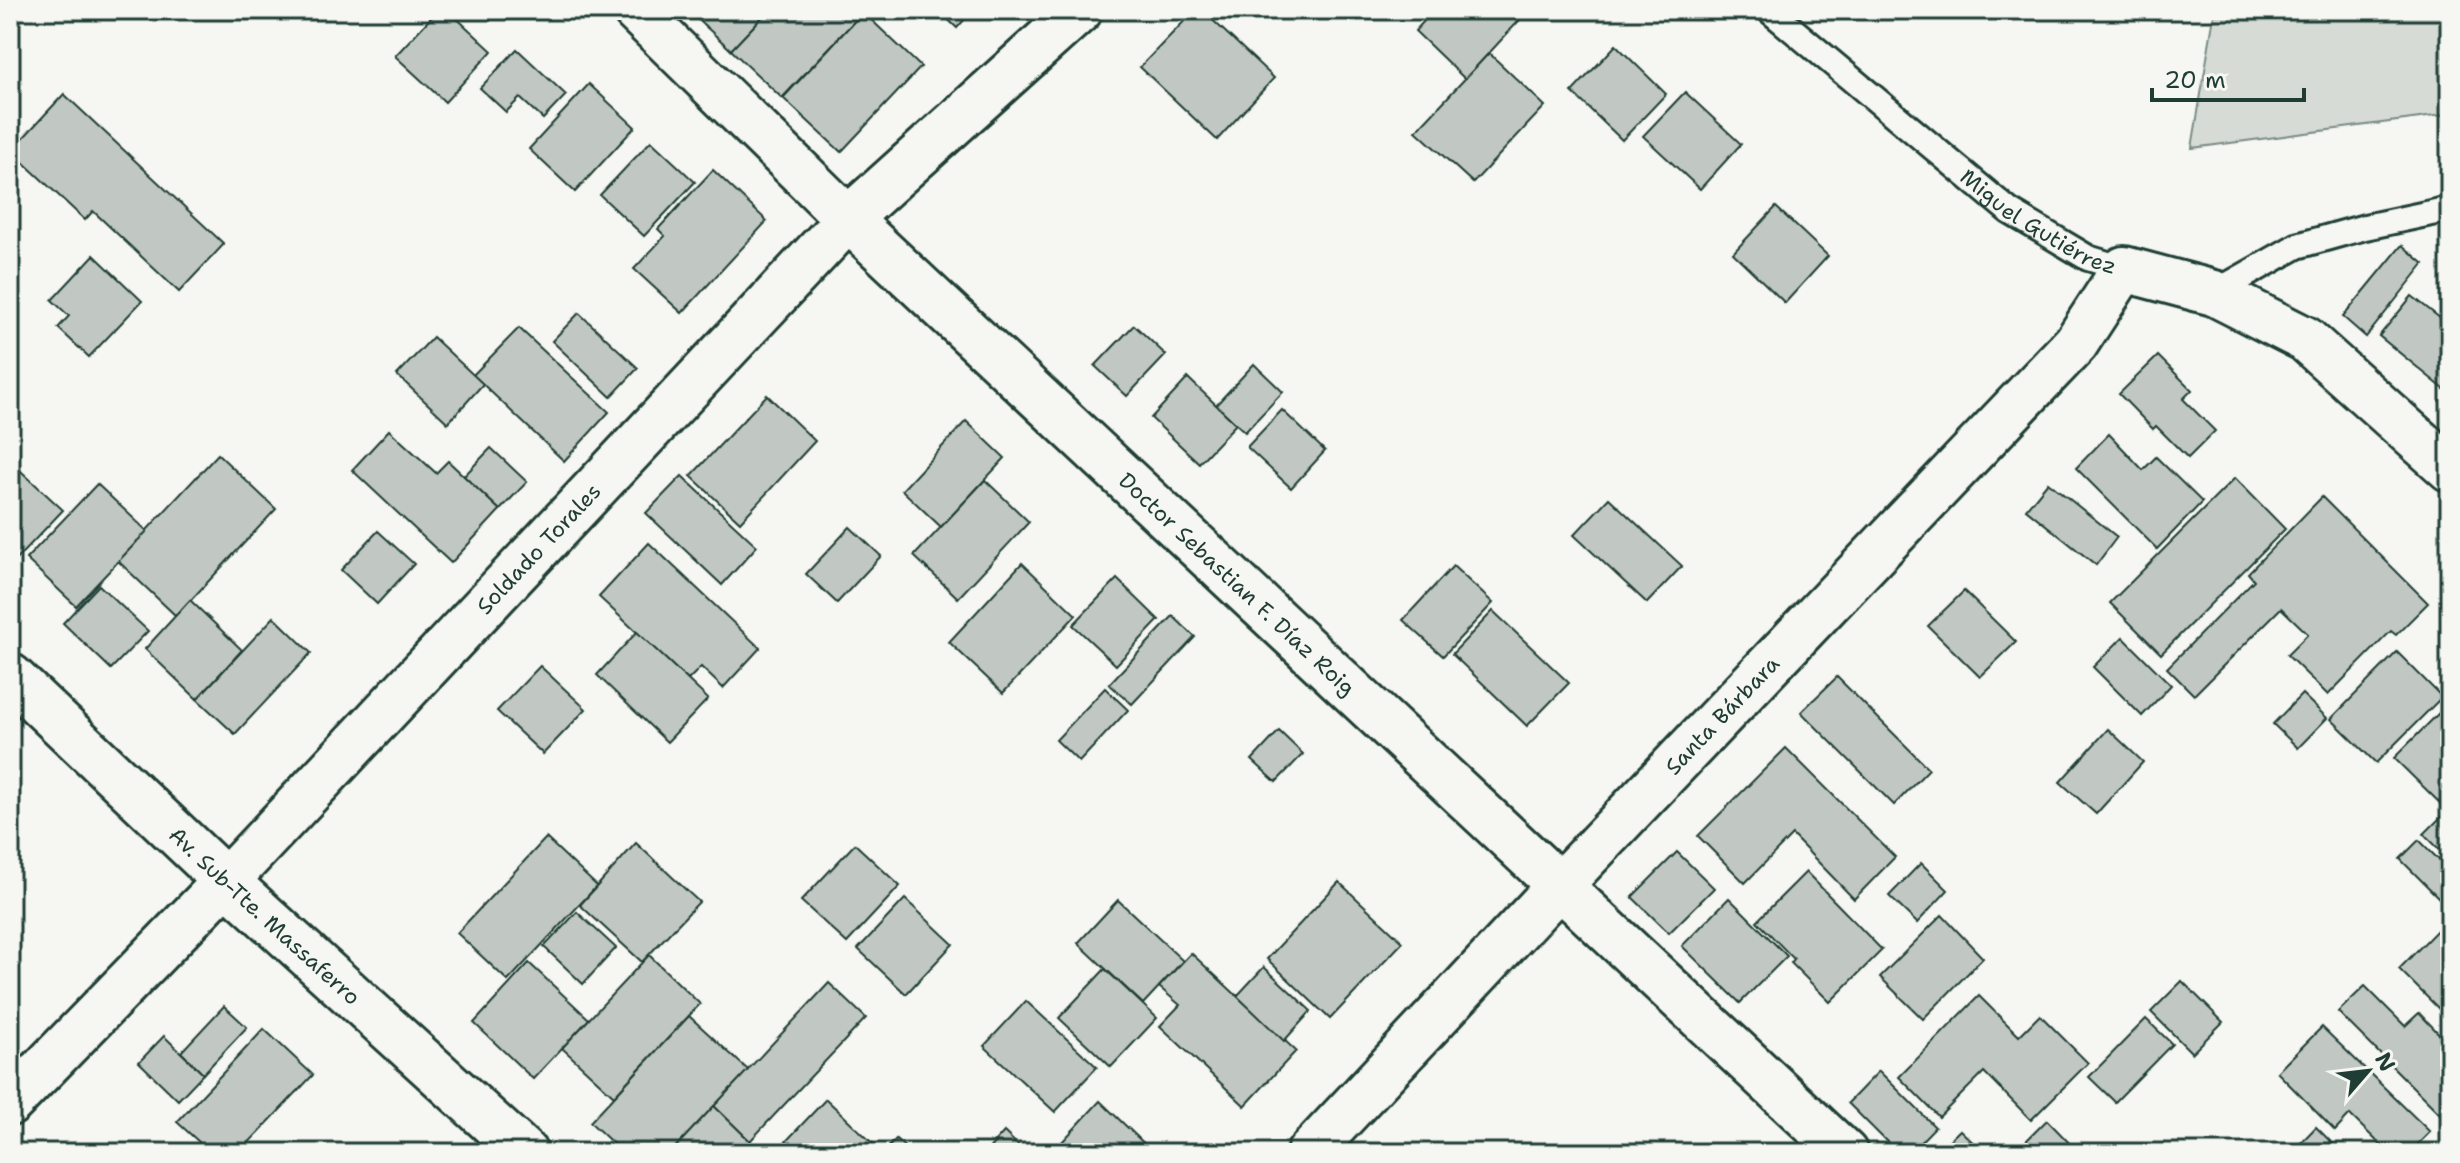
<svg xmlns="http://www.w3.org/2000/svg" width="2460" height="1163" viewBox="0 0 2460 1163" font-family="'Shantell Sans',sans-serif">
<rect width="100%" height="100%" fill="#f6f6f2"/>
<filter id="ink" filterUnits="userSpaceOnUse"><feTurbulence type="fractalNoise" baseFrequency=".0125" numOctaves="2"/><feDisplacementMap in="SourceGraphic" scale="16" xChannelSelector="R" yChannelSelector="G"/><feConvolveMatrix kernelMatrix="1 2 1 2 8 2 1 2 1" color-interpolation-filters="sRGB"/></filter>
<g filter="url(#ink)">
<polygon fill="#d6dbd6" stroke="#7a8c85" stroke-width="2" points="2215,10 2450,10 2450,114 2192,148"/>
<g fill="#c1c8c3" stroke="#1f3d34" stroke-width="2">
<polygon points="438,10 448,10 492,51 445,102 395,56"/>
<polygon points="688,10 769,10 731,50"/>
<polygon points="769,10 861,10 863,12 782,98 731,50"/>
<polygon points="938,10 973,10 957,28"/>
<polygon points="1195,10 1202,10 1274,78 1217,140 1140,67"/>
<polygon points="1434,10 1529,10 1465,79 1415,31"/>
<polygon points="863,12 921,67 841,152 783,98"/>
<polygon points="1616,45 1666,94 1622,140 1572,92"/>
<polygon points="517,49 566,95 543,119 520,98 506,112 480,88"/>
<polygon points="1489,53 1545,106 1473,183 1416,131"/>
<polygon points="589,84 635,127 575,192 529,149"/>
<polygon points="1685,92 1741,144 1700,189 1643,136"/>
<polygon points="64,94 224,244 179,292 93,211 85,220 11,151"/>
<polygon points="651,141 695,182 644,236 600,195"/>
<polygon points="713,170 767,221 682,313 634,269 665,236 658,229"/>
<polygon points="1776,207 1828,256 1785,303 1733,253"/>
<polygon points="2402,245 2424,264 2366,337 2343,317"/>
<polygon points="94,255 142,301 89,357 58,328 69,316 52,300"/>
<polygon points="2412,296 2450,326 2450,394 2379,336"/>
<polygon points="579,313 638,368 611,397 552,341"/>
<polygon points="1134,325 1166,355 1127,396 1095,366"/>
<polygon points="519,328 609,412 564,461 473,375"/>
<polygon points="433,337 483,384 448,423 397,375"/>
<polygon points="2158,356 2192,390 2183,399 2215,431 2188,458 2156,426 2153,429 2119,394"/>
<polygon points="1254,364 1283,392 1245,432 1216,405"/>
<polygon points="1188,378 1236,424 1199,463 1151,418"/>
<polygon points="767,395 815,441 740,522 691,476"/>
<polygon points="1282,410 1325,451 1291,488 1247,447"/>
<polygon points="966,421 1005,458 941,527 902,490"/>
<polygon points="389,430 436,473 448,461 500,510 451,563 352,470"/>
<polygon points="2109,434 2143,470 2156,457 2202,502 2157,549 2076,468"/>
<polygon points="491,448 527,482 500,510 464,476"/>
<polygon points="218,454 276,509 176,616 118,561"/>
<polygon points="10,461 63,510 10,566"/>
<polygon points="682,476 757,546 722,585 646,513"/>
<polygon points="2235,478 2285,529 2161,654 2110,603"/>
<polygon points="985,480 1029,522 958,598 914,556"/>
<polygon points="2048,482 2117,537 2096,565 2026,509"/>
<polygon points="97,484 147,531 76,606 26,559"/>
<polygon points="2322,497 2428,603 2396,635 2391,631 2328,695 2287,655 2308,634 2281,608 2194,695 2167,668 2254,580 2248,573"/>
<polygon points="1609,498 1682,566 1647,603 1574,535"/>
<polygon points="850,527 881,556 837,603 806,574"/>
<polygon points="378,531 414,564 377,604 341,570"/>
<polygon points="649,543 760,648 723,688 701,667 688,680 599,597"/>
<polygon points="1022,563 1076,615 1003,693 949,642"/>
<polygon points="1453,566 1493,603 1443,656 1403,620"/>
<polygon points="1117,579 1159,620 1116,665 1073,625"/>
<polygon points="99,585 148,631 111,669 63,623"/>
<polygon points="1964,591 2016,642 1980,677 1928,626"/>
<polygon points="190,600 242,650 197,699 145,649"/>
<polygon points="1493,611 1569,683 1527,726 1452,654"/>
<polygon points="1173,616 1195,637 1132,704 1109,684"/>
<polygon points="274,617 311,653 235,734 197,699"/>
<polygon points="637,632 708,699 667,742 597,675"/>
<polygon points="2123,637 2171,685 2142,716 2093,667"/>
<polygon points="2397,652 2442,697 2376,763 2331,719"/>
<polygon points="540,666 586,709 543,754 497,711"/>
<polygon points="1837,677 1929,769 1894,805 1801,712"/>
<polygon points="1105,688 1128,710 1079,762 1056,740"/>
<polygon points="2302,694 2327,718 2298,748 2273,724"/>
<polygon points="2450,702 2450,807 2447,810 2394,758"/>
<polygon points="2108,729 2143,762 2096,814 2060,782"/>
<polygon points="1279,731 1303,754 1276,782 1252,760"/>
<polygon points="1786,748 1895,857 1854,899 1792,835 1745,883 1698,836"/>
<polygon points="2446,812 2450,817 2450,860 2424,834"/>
<polygon points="546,838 597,886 508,981 457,933"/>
<polygon points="2419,840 2450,871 2450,909 2400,859"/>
<polygon points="636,843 699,902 642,962 580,905"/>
<polygon points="855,844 900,886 847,943 801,901"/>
<polygon points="1677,852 1714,888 1669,933 1632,897"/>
<polygon points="1921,863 1948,890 1917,923 1889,896"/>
<polygon points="1806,872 1882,950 1830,1002 1791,963 1794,959 1757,921"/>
<polygon points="1339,882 1403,942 1330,1019 1267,959"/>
<polygon points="1729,898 1787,956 1740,1003 1682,946"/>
<polygon points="905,899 953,944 906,994 858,949"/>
<polygon points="1118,900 1183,961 1143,1004 1078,943"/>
<polygon points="577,912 616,948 583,984 544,947"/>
<polygon points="1942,915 1983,958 1923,1019 1880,977"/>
<polygon points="2447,920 2450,922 2450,1020 2399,969"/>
<polygon points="1191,953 1296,1051 1245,1106 1160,1026 1180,1005 1159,987"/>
<polygon points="649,955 700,1004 614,1096 562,1048"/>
<polygon points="529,963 589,1019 533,1079 474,1023"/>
<polygon points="1264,967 1311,1011 1284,1041 1237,996"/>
<polygon points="1105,969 1157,1018 1111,1067 1059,1018"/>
<polygon points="2182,981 2223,1022 2192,1053 2151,1012"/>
<polygon points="829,983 866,1018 750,1141 714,1106"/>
<polygon points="2365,986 2405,1026 2419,1013 2450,1045 2450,1124 2338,1012"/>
<polygon points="1979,996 2019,1036 2040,1015 2088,1063 2031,1120 1984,1072 1939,1117 1899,1077"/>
<polygon points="1026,1001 1097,1067 1055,1112 984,1046"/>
<polygon points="224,1006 247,1027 203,1074 181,1052"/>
<polygon points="689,1016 748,1070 670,1153 623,1153 590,1122"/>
<polygon points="2146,1019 2172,1044 2115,1102 2089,1077"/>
<polygon points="2322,1027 2430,1132 2409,1153 2389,1153 2350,1115 2335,1131 2277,1072"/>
<polygon points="264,1029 313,1075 239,1153 211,1153 177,1122"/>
<polygon points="164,1036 203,1074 178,1100 139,1062"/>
<polygon points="1879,1071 1935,1127 1910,1153 1898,1153 1848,1103"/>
<polygon points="826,1099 883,1153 775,1153"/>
<polygon points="1100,1101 1154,1153 1072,1153 1061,1143"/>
<polygon points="714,1106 750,1141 763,1153 670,1153"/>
<polygon points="2047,1120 2079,1153 2014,1153"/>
<polygon points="2316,1127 2342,1153 2291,1153"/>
<polygon points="1960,1130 1984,1153 1936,1153"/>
<polygon points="1004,1132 1026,1153 985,1153"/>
<polygon points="896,1139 911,1153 883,1153"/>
</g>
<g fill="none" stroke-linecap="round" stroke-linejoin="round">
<g stroke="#1f3d34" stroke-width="30">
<g id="lane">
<path id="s1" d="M1769,10L2009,211L2088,258L2124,269"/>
<polyline points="2214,293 2297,246 2365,227 2450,209"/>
</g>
</g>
<g stroke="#1f3d34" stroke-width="50">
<g id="street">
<path id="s2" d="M635,10L848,219L1845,1153"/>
<path id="s3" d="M10,1103L226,881L848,219L1080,10"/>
<path id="s4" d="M1309,1153L1560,885L2076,343L2124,269L2214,293L2305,339L2450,469"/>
</g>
</g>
<g stroke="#1f3d34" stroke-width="50">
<g id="secondary">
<path id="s5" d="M10,676L226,881L525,1153"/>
</g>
</g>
<use href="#lane" stroke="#f6f6f2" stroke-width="24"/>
<use href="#street" stroke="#f6f6f2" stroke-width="44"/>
<use href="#secondary" stroke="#f6f6f2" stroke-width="44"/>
</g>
</g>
<g text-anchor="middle" stroke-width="8" stroke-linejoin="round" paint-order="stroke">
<g font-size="22" fill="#1f3d34" stroke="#f6f6f2">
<text dy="8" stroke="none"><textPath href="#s1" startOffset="344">Miguel Gutiérrez</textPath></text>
<text dy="8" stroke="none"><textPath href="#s3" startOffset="766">Soldado Torales</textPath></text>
<text dy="8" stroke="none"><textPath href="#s2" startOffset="832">Doctor Sebastian F. Díaz Roig</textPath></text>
<text dy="8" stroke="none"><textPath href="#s4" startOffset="602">Santa Bárbara</textPath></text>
<text dy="8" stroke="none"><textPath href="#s5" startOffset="350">Av. Sub-Tte. Massaferro</textPath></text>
</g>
</g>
<rect width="2460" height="1163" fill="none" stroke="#f6f6f2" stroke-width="40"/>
<rect x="20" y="20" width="2420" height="1123" fill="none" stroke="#1f3d34" stroke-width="3" filter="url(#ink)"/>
<g transform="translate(2368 1071) rotate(62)" stroke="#f6f6f2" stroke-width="6" paint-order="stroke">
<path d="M0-6L14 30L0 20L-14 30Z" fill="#1f3d34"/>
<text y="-12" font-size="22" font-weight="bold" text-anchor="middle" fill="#1f3d34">N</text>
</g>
<path d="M2152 88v12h152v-12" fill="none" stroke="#1f3d34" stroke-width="4"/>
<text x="2164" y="88" font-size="24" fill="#1f3d34" stroke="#f6f6f2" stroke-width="6" paint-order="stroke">20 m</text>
</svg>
